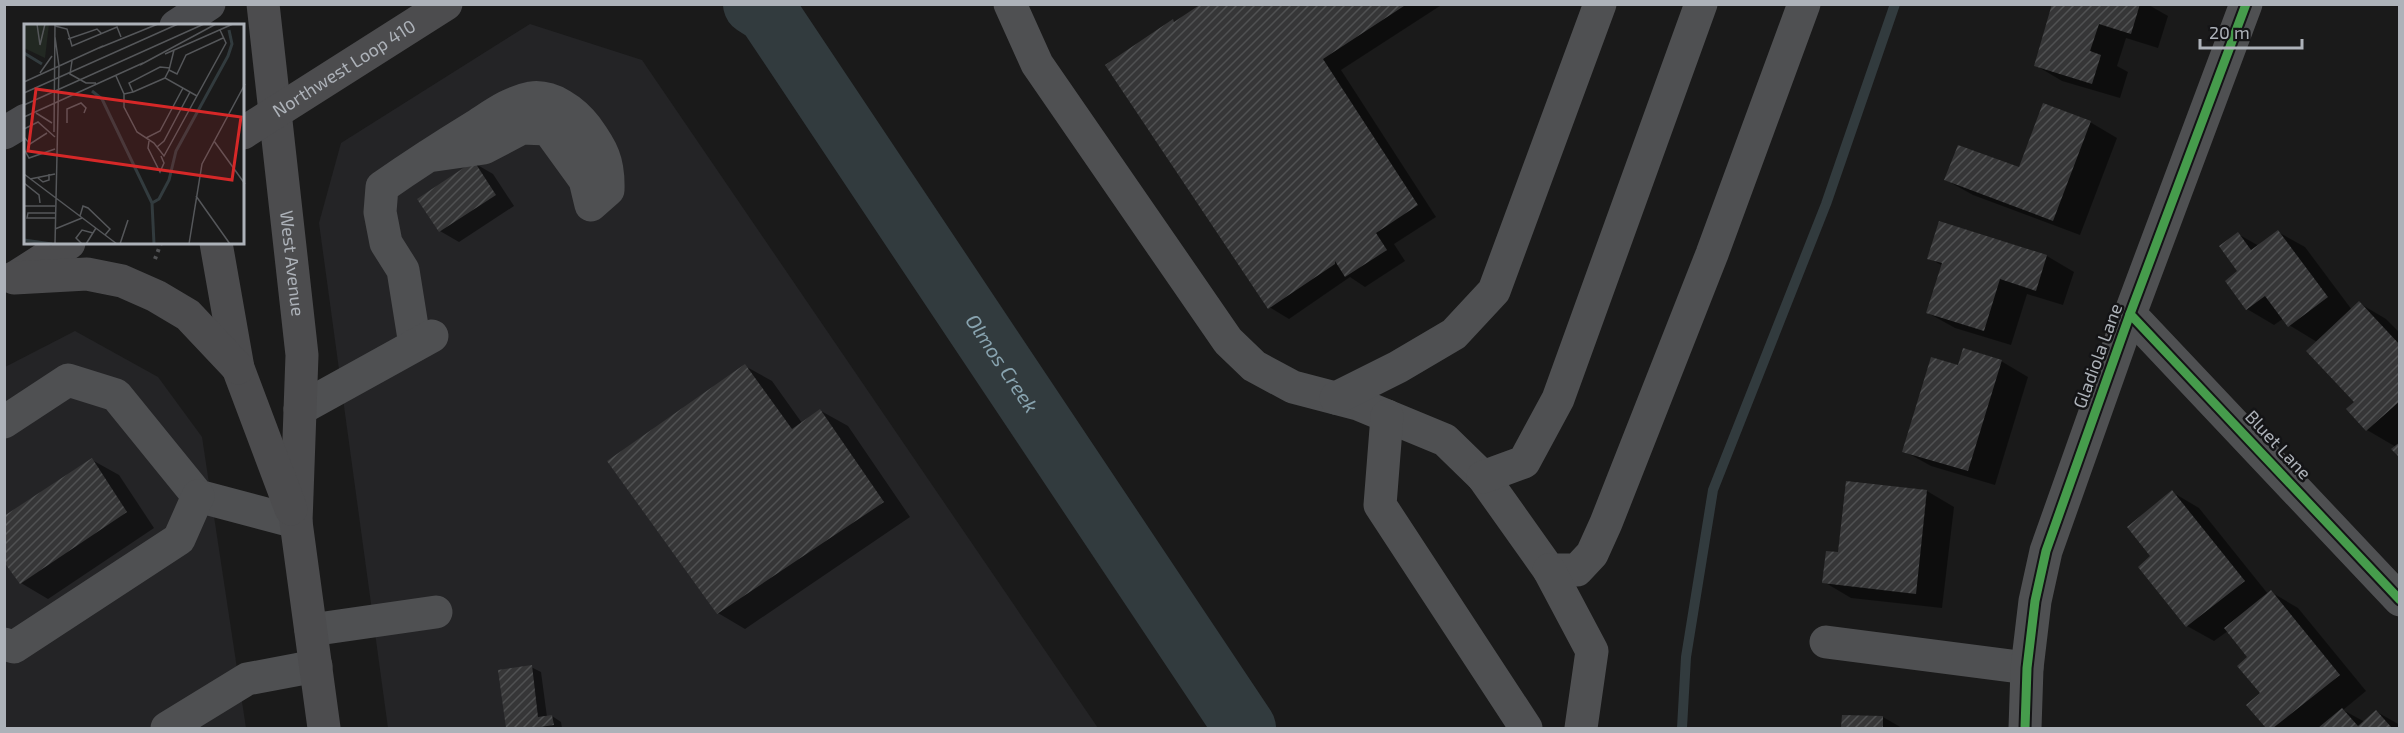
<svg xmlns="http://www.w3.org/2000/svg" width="2404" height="733" viewBox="0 0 2404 733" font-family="'Exo 2',sans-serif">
<defs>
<pattern id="building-hatch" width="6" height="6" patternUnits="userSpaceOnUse" patternTransform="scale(1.5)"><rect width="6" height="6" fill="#363637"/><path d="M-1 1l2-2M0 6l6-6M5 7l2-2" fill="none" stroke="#505152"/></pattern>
</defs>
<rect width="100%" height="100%" fill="#1a1a1a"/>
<g fill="#242426">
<polygon points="530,24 642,60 1098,728 388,728 319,223 341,143"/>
<polygon points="75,331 158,377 202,437 246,728 5,728 5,367"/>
</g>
<g fill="#0007">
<polygon points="1204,4 1443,4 1341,70 1436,217 1394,244 1405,261 1365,287 1350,277 1289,319 1269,307 1173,21 1176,23"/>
<polygon points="2054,4 2147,4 2168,16 2158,48 2126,38 2117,66 2128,72 2120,98 2062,81 2035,65"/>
<polygon points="2090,122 2117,138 2080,235 1973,195 1946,180 2020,169"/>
<polygon points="474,163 493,174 514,206 459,242 440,231"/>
<polygon points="2278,232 2305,247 2352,310 2359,303 2386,319 2400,333 2400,456 2396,447 2367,430 2356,402 2317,342 2289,325 2284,318 2274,325 2247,309 2239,271 2238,234 2259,246"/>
<polygon points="2047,256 2074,272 2063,305 2027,294 2011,345 1955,328 1928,313 1943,266 1929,258"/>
<polygon points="2001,361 2028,377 1995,485 1931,466 1904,451 1959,367"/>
<polygon points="745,366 772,381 802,423 821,411 848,426 910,517 745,629 718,613"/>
<polygon points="92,460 119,475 154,528 48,599 21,583"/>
<polygon points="1927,491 1954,507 1942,608 1851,598 1824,582 1840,554"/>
<polygon points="2172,492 2199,508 2268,594 2271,592 2298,608 2366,691 2343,710 2365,722 2377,712 2400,725 2400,728 2268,728 2248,705 2262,694 2249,658 2228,631 2214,641 2187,626 2152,556"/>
<polygon points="531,667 541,672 547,717 552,716 561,722 562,728 508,728 500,671"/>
<polygon points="1843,716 1883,717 1902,728 1843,728"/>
</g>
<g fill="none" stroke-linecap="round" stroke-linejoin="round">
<polyline stroke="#323b3e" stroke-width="10" points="1682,728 1686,657 1713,490 1826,204 1895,4"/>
<path stroke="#323b3e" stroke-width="62" id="s1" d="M754,4L768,13L1245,728"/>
</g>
<g fill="url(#building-hatch)">
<polygon points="1201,4 1407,4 1323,59 1418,205 1376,233 1387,250 1345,277 1335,261 1335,264 1268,309 1105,65 1173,19 1174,22"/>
<polygon points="2052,4 2140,4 2131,34 2099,24 2090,51 2101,55 2092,84 2034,66"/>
<polygon points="2043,103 2091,121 2053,221 1944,180 1958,145 2019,167"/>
<polygon points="474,161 496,195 439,232 417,199"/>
<polygon points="1939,221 2047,255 2036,291 2000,279 1984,331 1926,313 1942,263 1927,259"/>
<polygon points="2278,230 2328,297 2288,327 2265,296 2246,310 2225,281 2237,271 2219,246 2238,232 2251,250"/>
<polygon points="2359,301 2400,345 2400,401 2366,431 2346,409 2354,402 2306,351"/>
<polygon points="1963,348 2002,360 1968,471 1902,452 1931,357 1958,365"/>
<polygon points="745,364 792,429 820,409 884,502 717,614 607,461"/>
<polygon points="2400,442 2400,458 2391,449"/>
<polygon points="92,458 127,512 20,584 4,562 4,516"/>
<polygon points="1846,481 1927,490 1916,594 1822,583 1826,551 1838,552"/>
<polygon points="2172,490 2245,581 2186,627 2138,567 2150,556 2127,527"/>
<polygon points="2271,590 2340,675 2273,728 2266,728 2246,705 2260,693 2237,666 2247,657 2224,628"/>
<polygon points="532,665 538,717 552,715 554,725 540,727 540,728 506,728 498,670"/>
<polygon points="2342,708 2358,726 2376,710 2392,728 2318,728"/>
<polygon points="1842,715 1883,716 1883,728 1841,728"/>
</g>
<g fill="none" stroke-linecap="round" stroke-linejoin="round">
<polyline stroke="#505153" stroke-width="4" stroke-dasharray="3 4.5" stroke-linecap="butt" points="155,259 161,243"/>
<g stroke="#4f5052" stroke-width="33">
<polyline points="1010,4 1037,64 1228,341 1254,366 1293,387 1358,404 1445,440 1483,477 1549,570 1577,570 1592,554 1606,523 1712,254 1804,4"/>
<polyline points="2130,314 2400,600"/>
<path d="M415,345L403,270L386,243L380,212L382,187C412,166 443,146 474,127C493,115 510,102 531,98C552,95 574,111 586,127C602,149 609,161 608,190L591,205L585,180L548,129L522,128L484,148L428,156"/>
<polyline points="1336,398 1398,367 1454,334 1494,291 1600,4"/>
<polyline points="300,409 432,336"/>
<polyline points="1387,416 1380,505 1526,728"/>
<polyline points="4,422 68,380 116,395 198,496 296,522"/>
<polyline points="1483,477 1524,462 1558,399 1701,4"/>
<polyline points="1549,570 1592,651 1581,728"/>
<polyline points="311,630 436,612"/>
<polyline points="1826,642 2027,668"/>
<polyline points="4,644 14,647 179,539 198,496"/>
<polyline points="167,728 247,679 316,666"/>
<polyline points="2025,728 2027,668 2035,601 2046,551 2130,314 2246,4"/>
</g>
<g stroke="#4c4c4e" stroke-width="33">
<path id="s2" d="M263,4L302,355L296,522L324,728"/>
<path id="s3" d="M243,133L446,4"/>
<polyline points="216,243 238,368 291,509"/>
<polyline points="16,277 69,243"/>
<polyline points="14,278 87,274 122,281 156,296 188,315 238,368"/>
</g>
<polyline stroke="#4b4c4f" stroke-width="33" points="4,133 26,120"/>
<polyline stroke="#4b4c4f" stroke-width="33" points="176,26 209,4"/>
<g stroke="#141416" stroke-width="13">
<g id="cycleway">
<polyline points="2130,314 2400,600"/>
<polyline points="2025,728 2027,668 2035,601 2046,551 2130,314 2246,4"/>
</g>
</g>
<use href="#cycleway" stroke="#469c4c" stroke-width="9"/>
</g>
<g text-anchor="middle" stroke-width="5" stroke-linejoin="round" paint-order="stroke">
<g font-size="18" fill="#adb2b9" stroke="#141416">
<text dy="6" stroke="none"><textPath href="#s3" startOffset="120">Northwest Loop 410</textPath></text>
<text dy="6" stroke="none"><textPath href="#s2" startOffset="261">West Avenue</textPath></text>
<text transform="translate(2098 356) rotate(-70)" y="6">Gladiola Lane</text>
<text transform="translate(2278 445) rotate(47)" y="6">Bluet Lane</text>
</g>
<g font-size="20" font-style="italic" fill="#88a3af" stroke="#141416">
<text dy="7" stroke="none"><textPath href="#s1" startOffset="438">Olmos Creek</textPath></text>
</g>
</g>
<g transform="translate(24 24)">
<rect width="220" height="220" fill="#1a1a1a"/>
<path d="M0,0H25L21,34L0,24Z" fill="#222822"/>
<path fill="none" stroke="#323b3e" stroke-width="3" d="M0,29L18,40M68,67L78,75L128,179L130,220M128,179L135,175L145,156L152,127L204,32L208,20L205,6M0,216L28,220"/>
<path fill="none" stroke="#55575a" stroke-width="1.5" d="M13,0L16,21L21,0M31,2L43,5L48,22L93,3L97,13M44,15L73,5L78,10M75,24L134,0M150,26L145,46L153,50L162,31L199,14M141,30L209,0M48,37L46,50L62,59H72M116,41L192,0M145,46L141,54L173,72M16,49L28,32M92,52L100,70V83L113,108L130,119L140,132L202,19L196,6M0,58L79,22M109,68L141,54M0,69L154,0M100,70L109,68L105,59L136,43L146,44M0,81L180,0M12,89L28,99M0,93L119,39M43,99V85L57,79L62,84L60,89M0,105L14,98L31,113M30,108L31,0M0,113L6,120L23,109M122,114L136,107L159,64M125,117L124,124L136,148L140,139L137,132M190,117L221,160M133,123L140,117L166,68M0,125L5,134L31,125M0,150L93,220M14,154L19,158L25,156V150M6,155L31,150M0,159L15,171L16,179M172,172L206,220M0,182H31M56,192L59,182L64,184L86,205L81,211M31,194H3L4,189H31M31,205L58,194M31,220L35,42L31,13M58,220L52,214L58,206L69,209M62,220L72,204M96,220L104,196M165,220L178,140L221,60"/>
<path fill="#d62828" fill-opacity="0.15" stroke="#d62828" stroke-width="3" d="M12,65L217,93L208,156L4,127Z"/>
<rect width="220" height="220" fill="none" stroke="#adb2b9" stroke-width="3"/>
</g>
<rect width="2404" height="733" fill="none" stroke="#adb2b9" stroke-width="12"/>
<path d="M2200 39v9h102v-9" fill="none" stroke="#adb2b9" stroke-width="3"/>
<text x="2209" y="39" font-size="18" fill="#adb2b9" stroke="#141416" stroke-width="4.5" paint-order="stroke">20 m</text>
</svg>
